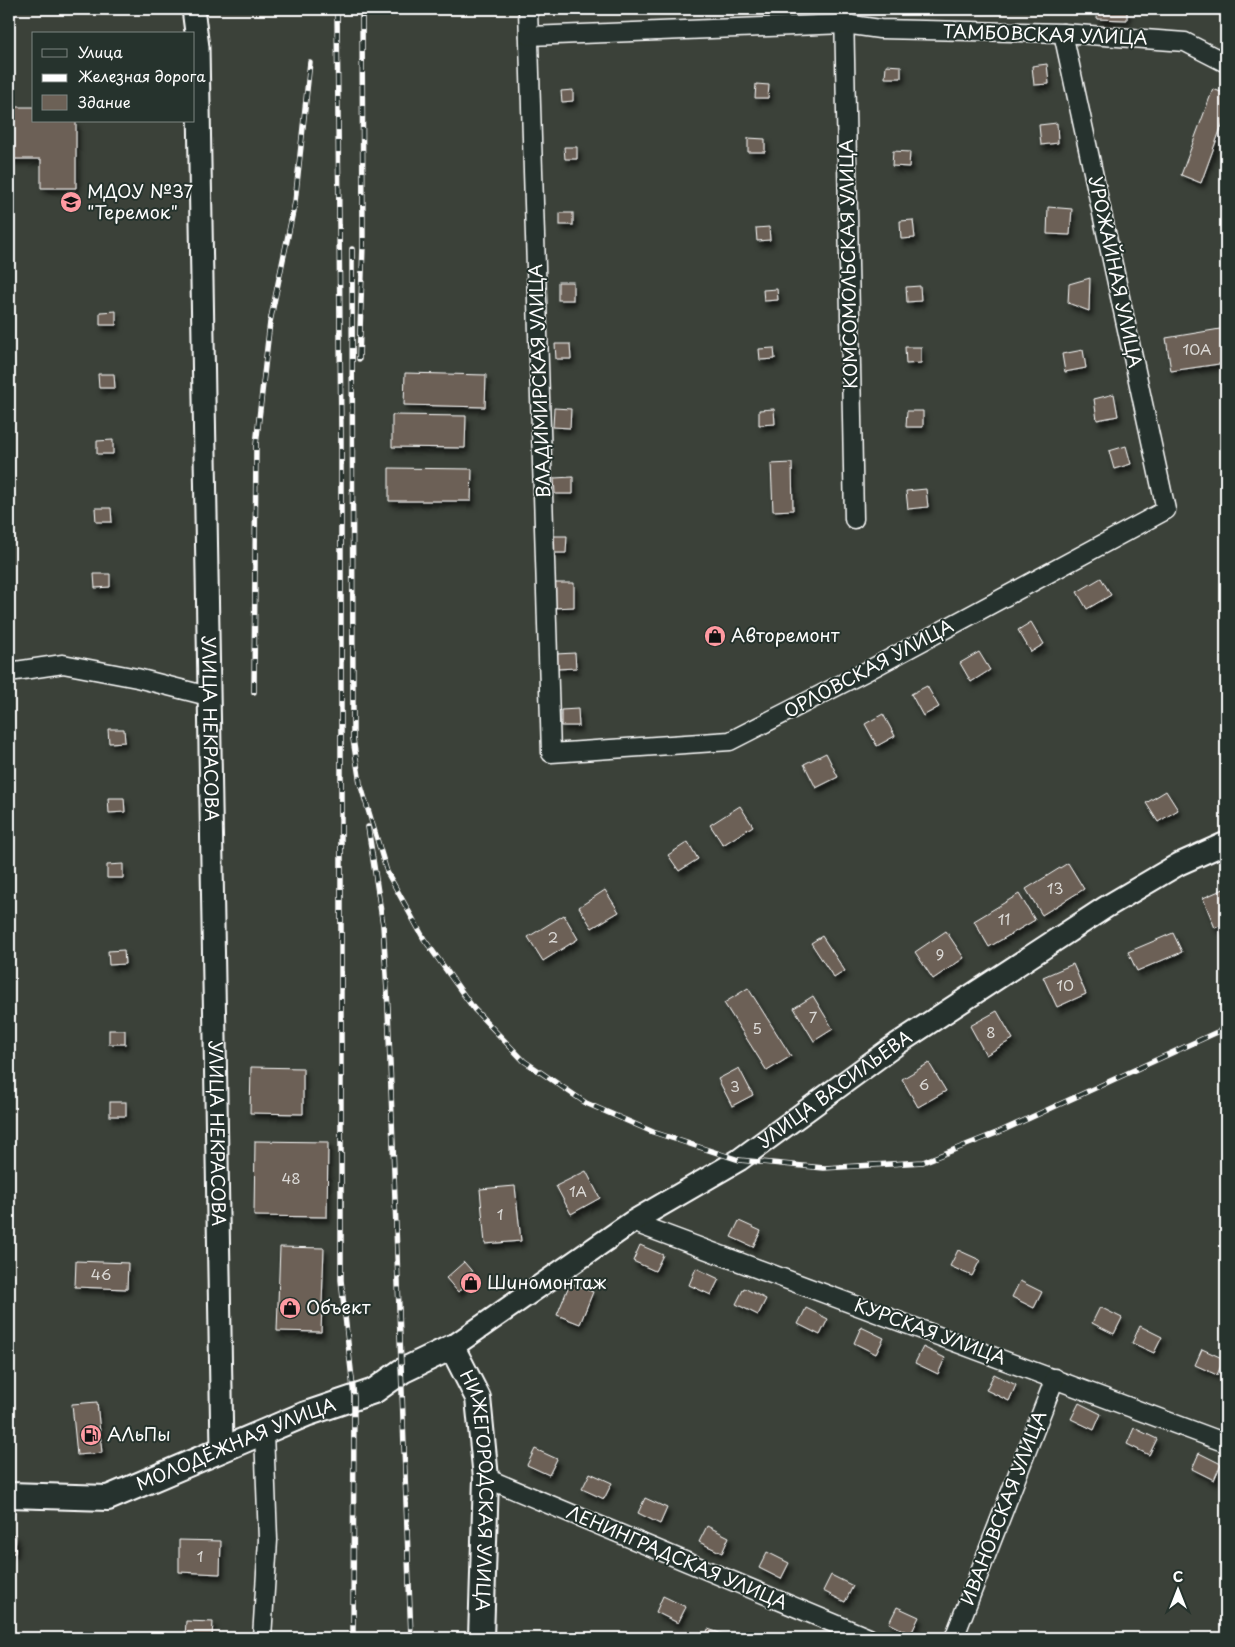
<svg xmlns="http://www.w3.org/2000/svg" width="1235" height="1647" viewBox="0 0 1235 1647" font-family="'Playpen Sans',sans-serif">
<defs>
<filter id="shadow"><feDropShadow dx="3" dy="5" stdDeviation="2.5" flood-color="#0009"/></filter>
</defs>
<rect width="100%" height="100%" fill="#3b4139"/>
<filter id="ink" filterUnits="userSpaceOnUse"><feTurbulence type="fractalNoise" baseFrequency=".02" numOctaves="2"/><feDisplacementMap in="SourceGraphic" scale="10" xChannelSelector="R" yChannelSelector="G"/><feConvolveMatrix kernelMatrix="1 2 1 2 8 2 1 2 1" color-interpolation-filters="sRGB"/></filter>
<g filter="url(#ink)">
<g fill="#6c6156" stroke="#fff" filter="url(#shadow)">
<polygon points="1098,9 1127,9 1127,20 1097,19"/>
<polygon points="1047,64 1049,84 1034,85 1032,66"/>
<polygon points="886,65 901,66 901,78 885,78"/>
<polygon points="756,84 769,85 768,98 755,98"/>
<polygon points="1213,89 1226,94 1226,114 1201,183 1181,175"/>
<polygon points="573,90 573,101 562,102 561,91"/>
<polygon points="9,107 34,107 34,121 76,121 76,188 41,188 41,159 9,159"/>
<polygon points="1057,123 1058,143 1041,145 1039,125"/>
<polygon points="748,138 765,139 765,152 748,152"/>
<polygon points="564,147 577,147 577,159 565,159"/>
<polygon points="893,151 910,152 909,167 892,166"/>
<polygon points="1048,207 1072,209 1070,235 1047,234"/>
<rect x="560" y="213" width="13" height="12"/>
<polygon points="913,220 915,238 901,239 900,221"/>
<polygon points="769,227 770,240 757,241 756,228"/>
<polygon points="1090,278 1089,311 1068,303 1069,284"/>
<rect x="558" y="282" width="15" height="18"/>
<polygon points="920,286 921,301 907,302 906,287"/>
<polygon points="777,289 778,300 764,301 763,290"/>
<polygon points="116,311 116,325 100,325 100,312"/>
<polygon points="1226,328 1226,363 1171,371 1166,338"/>
<polygon points="555,344 570,344 571,359 556,359"/>
<polygon points="905,347 921,347 921,363 906,364"/>
<polygon points="774,348 775,359 760,360 759,349"/>
<polygon points="1083,350 1086,368 1065,372 1062,354"/>
<polygon points="405,373 486,375 485,407 404,405"/>
<polygon points="98,374 114,374 115,388 99,388"/>
<polygon points="1114,394 1118,416 1097,420 1094,399"/>
<polygon points="554,408 571,409 570,428 553,427"/>
<polygon points="774,409 775,424 759,425 759,410"/>
<polygon points="907,411 923,411 923,427 906,427"/>
<polygon points="392,415 466,416 465,448 392,447"/>
<polygon points="113,440 113,454 97,454 97,441"/>
<polygon points="1126,446 1131,464 1114,469 1109,451"/>
<polygon points="792,463 793,510 773,511 771,464"/>
<polygon points="389,468 472,469 471,501 389,501"/>
<polygon points="573,477 573,494 555,494 554,478"/>
<polygon points="926,489 928,507 908,509 906,491"/>
<polygon points="95,508 111,508 112,522 96,522"/>
<polygon points="551,536 567,536 566,553 551,553"/>
<polygon points="94,574 110,574 110,587 95,588"/>
<polygon points="1101,578 1111,595 1087,609 1077,592"/>
<polygon points="552,583 574,583 574,607 553,608"/>
<polygon points="1031,622 1044,644 1031,652 1018,630"/>
<polygon points="979,652 990,670 971,682 960,663"/>
<polygon points="575,653 576,668 557,669 556,654"/>
<polygon points="927,686 939,707 923,716 911,694"/>
<polygon points="578,709 579,726 561,726 561,710"/>
<polygon points="883,714 895,736 877,746 865,724"/>
<polygon points="108,729 124,729 125,742 109,743"/>
<polygon points="826,753 838,777 816,788 804,764"/>
<polygon points="1166,791 1178,810 1158,822 1146,803"/>
<polygon points="108,798 124,798 125,812 109,813"/>
<polygon points="740,806 753,826 723,845 710,825"/>
<polygon points="688,842 698,859 679,871 668,855"/>
<polygon points="1068,863 1084,889 1042,915 1026,889"/>
<polygon points="123,864 123,878 107,878 107,865"/>
<polygon points="1226,888 1226,923 1215,928 1203,898"/>
<polygon points="605,890 619,912 592,928 579,907"/>
<polygon points="1019,894 1035,920 989,947 974,921"/>
<polygon points="564,915 578,939 543,961 528,937"/>
<polygon points="946,931 964,958 933,979 915,952"/>
<polygon points="1173,933 1182,952 1137,971 1128,952"/>
<polygon points="822,936 845,971 834,978 811,943"/>
<polygon points="124,950 125,964 109,965 108,951"/>
<polygon points="1073,964 1086,994 1057,1007 1043,977"/>
<polygon points="748,988 791,1056 767,1071 724,1003"/>
<polygon points="813,996 833,1029 814,1041 794,1008"/>
<polygon points="997,1011 1013,1039 986,1055 970,1026"/>
<rect x="109" y="1030" width="16" height="14"/>
<polygon points="929,1063 946,1091 918,1107 902,1079"/>
<polygon points="251,1067 303,1068 303,1114 250,1113"/>
<polygon points="739,1068 753,1095 732,1106 718,1079"/>
<rect x="110" y="1102" width="16" height="14"/>
<polygon points="255,1141 328,1142 327,1217 254,1216"/>
<polygon points="586,1171 600,1198 571,1214 556,1186"/>
<polygon points="515,1186 521,1241 485,1244 480,1189"/>
<polygon points="739,1221 761,1231 753,1247 731,1237"/>
<polygon points="640,1245 663,1255 655,1271 633,1261"/>
<polygon points="280,1247 324,1248 321,1332 277,1331"/>
<polygon points="958,1250 980,1260 972,1276 950,1266"/>
<polygon points="76,1261 128,1263 127,1289 75,1287"/>
<polygon points="464,1262 476,1276 458,1292 446,1278"/>
<polygon points="696,1268 719,1279 711,1295 689,1285"/>
<polygon points="1020,1281 1042,1292 1034,1308 1012,1297"/>
<polygon points="570,1283 593,1292 580,1324 557,1315"/>
<polygon points="744,1288 766,1299 758,1315 736,1304"/>
<polygon points="1100,1307 1122,1318 1114,1334 1092,1323"/>
<polygon points="806,1308 828,1319 820,1335 798,1324"/>
<polygon points="1140,1326 1162,1337 1154,1353 1132,1343"/>
<polygon points="861,1327 884,1338 876,1354 854,1343"/>
<polygon points="923,1347 945,1358 938,1374 915,1363"/>
<polygon points="1202,1349 1224,1359 1217,1375 1195,1365"/>
<polygon points="994,1374 1016,1385 1009,1401 986,1390"/>
<polygon points="97,1402 102,1453 77,1455 72,1404"/>
<polygon points="1079,1403 1101,1414 1094,1430 1071,1419"/>
<polygon points="1134,1428 1157,1439 1149,1455 1127,1444"/>
<polygon points="535,1449 557,1459 549,1475 527,1465"/>
<polygon points="1199,1453 1221,1464 1214,1480 1192,1469"/>
<polygon points="590,1473 612,1483 604,1499 582,1489"/>
<polygon points="645,1498 667,1508 660,1524 638,1513"/>
<polygon points="707,1526 729,1537 722,1553 699,1542"/>
<polygon points="9,1534 16,1535 15,1553 9,1553"/>
<polygon points="179,1540 221,1541 220,1574 179,1572"/>
<polygon points="767,1552 789,1563 781,1579 759,1568"/>
<polygon points="831,1575 853,1586 845,1602 823,1591"/>
<polygon points="663,1596 686,1607 678,1623 656,1612"/>
<polygon points="897,1607 919,1617 911,1634 889,1623"/>
<polygon points="186,1621 213,1622 212,1637 185,1637"/>
<polygon points="708,1629 734,1638 705,1638"/>
</g>
<g fill="none" stroke-linecap="round" stroke-linejoin="round">
<g stroke="#fff" stroke-width="21">
<g id="minor">
<polyline points="528,9 551,753 730,741 867,671 1166,510 1063,33"/>
<polyline points="844,9 854,519"/>
<polyline points="529,36 845,24 880,29 1063,33 1185,42 1226,63"/>
<polyline points="9,672 63,664 137,678 208,696"/>
<polyline points="632,1222 1226,1443"/>
<polyline points="486,1478 869,1638"/>
<polyline points="262,1638 268,1540 264,1432"/>
<polyline points="954,1638 1055,1378"/>
</g>
</g>
<g stroke="#fff" stroke-width="25">
<g id="tertiary">
<path id="s1" d="M193,9L198,47L222,1449"/>
<path id="s2" d="M452,1347L632,1222L739,1160L897,1044L1106,907L1179,864L1226,843"/>
</g>
</g>
<g stroke="#fff" stroke-width="28">
<g id="secondary">
<path id="s3" d="M9,1495L108,1498L306,1414L374,1391L402,1371L452,1347L478,1398L486,1478L481,1638"/>
</g>
</g>
<use href="#minor" stroke="#26332d" stroke-width="18"/>
<use href="#tertiary" stroke="#26332d" stroke-width="21"/>
<use href="#secondary" stroke="#26332d" stroke-width="24"/>
<g stroke="#fff" stroke-width="5.5">
<g id="rail">
<polyline points="337,9 341,437 341,1280 354,1397 353,1638"/>
<polyline points="352,249 353,739 360,783 387,872 424,939 474,1009 524,1061 586,1103 653,1132 739,1160 824,1168 923,1162 999,1132 1226,1028"/>
<polyline points="359,359 363,245 362,9"/>
<polyline points="254,692 256,445 270,322 295,202 310,62"/>
<polyline points="368,827 383,925 388,1008 411,1638"/>
</g>
</g>
<use href="#rail" stroke="#26332d" stroke-width="4" stroke-dasharray="11" stroke-linecap="butt"/>
</g>
</g>
<defs>
<g id="school-disc" transform="scale(1.125)"><circle r="9.5" fill="#ff9aa2" stroke="#26332d"/><path d="M0-5L7-2L0 1L-7-2ZM-4 1L0 2.5L4 1V4Q0 6-4 4Z" fill="#111"/></g>
<g id="shop-disc" transform="scale(1.125)"><circle r="9.5" fill="#ff9aa2" stroke="#26332d"/><path d="M-5-2.5h2.3a2.7 3.5 0 0 1 5.4 0H5L5.5 6h-11ZM-1.5-2.5h3a1.5 2.3 0 0 0-3 0Z" fill="#111"/></g>
<g id="fuel-disc" transform="scale(1.125)"><circle r="9.5" fill="#ff9aa2" stroke="#26332d"/><path d="M-5.5-6h7V0h2V4h1.3V-2.5L3-4.5l.8-.8L6-3V5H2.5V1h-1V6h-7ZM-4.2-4.7v3.2H.2V-4.7Z" fill="#111"/></g>
</defs>
<g fill-rule="evenodd">
<use href="#school-disc" x="71" y="202"/>
<use href="#shop-disc" x="715" y="636"/>
<use href="#shop-disc" x="471" y="1283"/>
<use href="#shop-disc" x="290" y="1308"/>
<use href="#fuel-disc" x="91" y="1435"/>
</g>
<g text-anchor="middle" stroke-width="4" stroke-linejoin="round" paint-order="stroke">
<g font-size="15" fill="#dad8d5">
<text x="1197" y="355">10А</text>
<text x="1055" y="894">13</text>
<text x="1004" y="925">11</text>
<text x="553" y="943">2</text>
<text x="940" y="960">9</text>
<text x="1065" y="991">10</text>
<text x="813" y="1023">7</text>
<text x="757" y="1034">5</text>
<text x="991" y="1038">8</text>
<text x="924" y="1090">6</text>
<text x="735" y="1092">3</text>
<text x="291" y="1184">48</text>
<text x="578" y="1197">1А</text>
<text x="500" y="1220">1</text>
<text x="101" y="1280">46</text>
<text x="200" y="1562">1</text>
</g>
<g font-size="18" fill="#fff" stroke="#26332d">
<text transform="translate(1045 35) rotate(2)" y="6">ТАМБОВСКАЯ УЛИЦА</text>
<text transform="translate(849 264) rotate(-91)" y="6">КОМСОМОЛЬСКАЯ УЛИЦА</text>
<text transform="translate(1115 272) rotate(78)" y="6">УРОЖАЙНАЯ УЛИЦА</text>
<text transform="translate(540 381) rotate(-92)" y="6">ВЛАДИМИРСКАЯ УЛИЦА</text>
<text transform="translate(869 669) rotate(-28)" y="6">ОРЛОВСКАЯ УЛИЦА</text>
<text dy="6" stroke="none"><textPath href="#s1" startOffset="720">УЛИЦА НЕКРАСОВА</textPath></text>
<text dy="6" stroke="none"><textPath href="#s2" startOffset="462">УЛИЦА ВАСИЛЬЕВА</textPath></text>
<text dy="6" stroke="none"><textPath href="#s1" startOffset="1125">УЛИЦА НЕКРАСОВА</textPath></text>
<text transform="translate(930 1332) rotate(20)" y="6">КУРСКАЯ УЛИЦА</text>
<text dy="6" stroke="none"><textPath href="#s3" startOffset="238">МОЛОДЁЖНАЯ УЛИЦА</textPath></text>
<text dy="6" stroke="none"><textPath href="#s3" startOffset="625">НИЖЕГОРОДСКАЯ УЛИЦА</textPath></text>
<text transform="translate(1004 1508) rotate(-69)" y="6">ИВАНОВСКАЯ УЛИЦА</text>
<text transform="translate(677 1558) rotate(23)" y="6">ЛЕНИНГРАДСКАЯ УЛИЦА</text>
</g>
<g font-size="18" fill="#fff" stroke="#26332d" text-anchor="start">
<text x="87" y="198">МДОУ №37<tspan x="87" dy="21">"Теремок"</tspan></text>
<text x="731" y="642">Авторемонт</text>
<text x="487" y="1289">Шиномонтаж</text>
<text x="306" y="1314">Объект</text>
<text x="107" y="1441">АЛьПы</text>
</g>
</g>
<rect width="1235" height="1647" fill="none" stroke="#26332d" stroke-width="30"/>
<rect x="15" y="15" width="1205" height="1617" fill="none" stroke="#fff" stroke-width="2" filter="url(#ink)"/>
<rect x="32" y="32" width="162" height="90" fill="#26332d" stroke="#7d8581"/>
<rect x="42" y="49" width="25" height="8" fill="#26332d" stroke="#7d8581"/>
<text x="78" y="58" font-size="15" fill="#ffffff">Улица</text>
<rect x="42" y="74" width="25" height="8" fill="#ffffff" stroke="#7d8581"/>
<text x="78" y="82" font-size="15" fill="#ffffff">Железная дорога</text>
<rect x="42" y="95" width="25" height="15" fill="#6c6156" stroke="#7d8581"/>
<text x="78" y="108" font-size="15" fill="#ffffff">Здание</text>
<g transform="translate(1178 1590)" stroke="#26332d" stroke-width="4" paint-order="stroke">
<path d="M0-4L9 19L0 12L-9 19Z" fill="#ffffff"/>
<text y="-8" font-size="14" font-weight="bold" text-anchor="middle" fill="#ffffff">С</text>
</g>
</svg>
